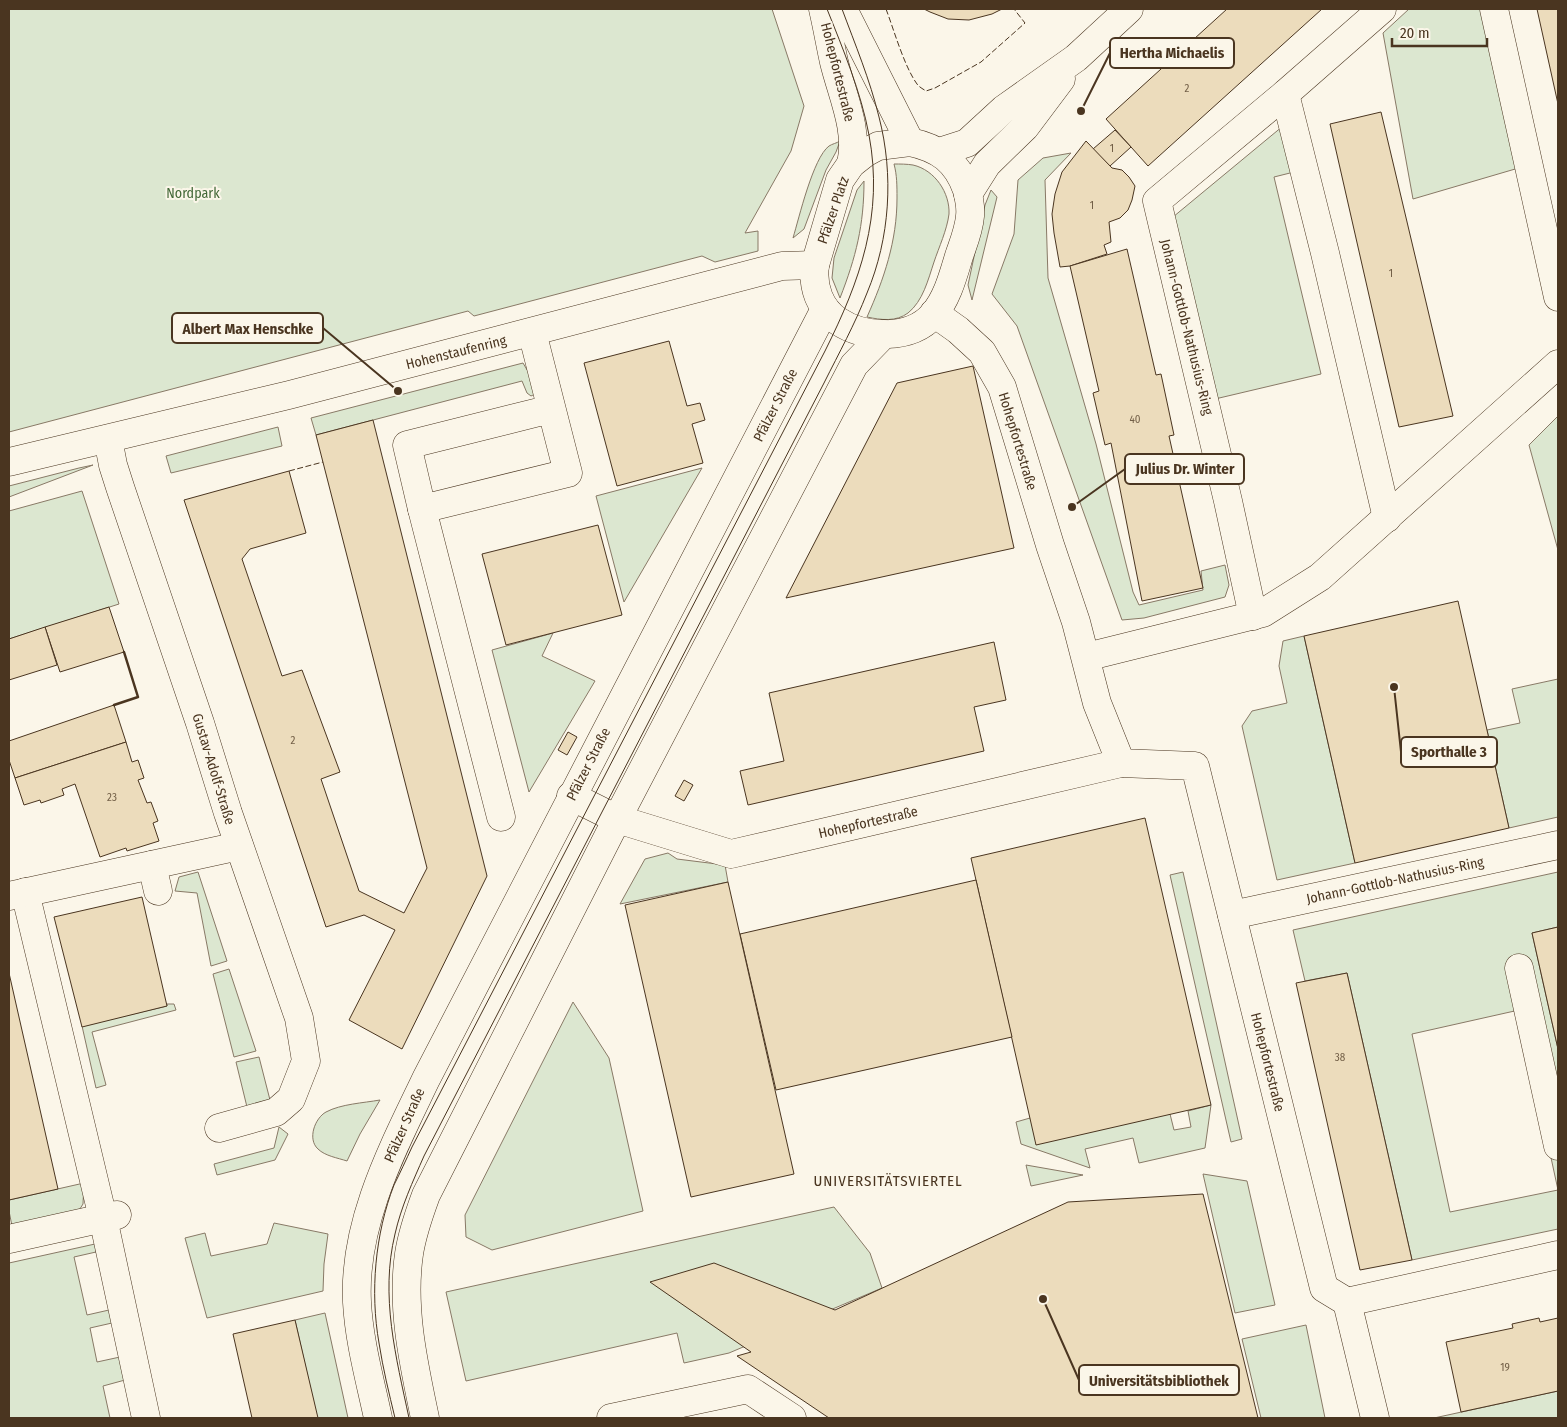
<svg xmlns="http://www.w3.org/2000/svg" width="1567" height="1427" viewBox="0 0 1567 1427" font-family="'Fira Sans Condensed',sans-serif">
<rect width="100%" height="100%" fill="#fbf6e9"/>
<g fill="#dce7d0" stroke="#887966" fill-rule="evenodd">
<polygon points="9,9 772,9 804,106 791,151 745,233 758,231 758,251 715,262 702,256 474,316 468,311 9,432"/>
<polygon points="1409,9 1487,9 1522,167 1413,199 1383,33"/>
<polygon points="1283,126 1294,172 1274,177 1321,374 1215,399 1173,217"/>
<path d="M840,141L836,152L826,170L804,229L793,238C799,218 813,158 829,146C832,144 837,143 840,141Z"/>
<polygon points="1071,153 1045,180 1048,278 1096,444 1133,592 1139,605 1203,590 1201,571 1225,565 1229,585 1225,597 1144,618 1122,620 1017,326 992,294 1014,234 1018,180 1043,158"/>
<path d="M894,164C900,164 907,164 913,165C935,170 950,193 949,214C947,230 939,247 934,262C928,280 923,301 908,313C896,322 881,320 867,317C884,279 897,241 897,198C897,186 897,175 894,164Z"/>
<path d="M864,181C864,225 856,257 840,298L832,278L834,258L857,190Z"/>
<polygon points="991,190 997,197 972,300 968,285 985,205"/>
<polygon points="523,363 536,385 535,394 531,396 527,393 522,381 316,435 311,418"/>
<polygon points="1558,416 1558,550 1529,445"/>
<polygon points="278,427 282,446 171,473 166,456"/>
<polygon points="93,465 9,497 9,486 79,468"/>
<polygon points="702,468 624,602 596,496"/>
<polygon points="82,491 119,604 9,639 9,511"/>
<polygon points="553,633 542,656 595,681 529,792 492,650"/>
<polygon points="1304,636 1355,863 1277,880 1242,726 1252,711 1287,703 1279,666 1283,641"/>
<polygon points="1558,679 1558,817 1509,828 1487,730 1520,723 1512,689"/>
<polygon points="668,853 677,859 725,865 728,882 620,904 645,859"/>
<polygon points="198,872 227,961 211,966 197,893 175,891 179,877"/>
<polygon points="1183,872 1242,1139 1231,1142 1170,875"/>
<path d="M1558,872V927L1532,933L1558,1049V1229L1412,1260L1347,973L1305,981L1293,930ZM1519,1010L1558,1190L1450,1212L1412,1034Z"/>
<polygon points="229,969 256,1051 234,1057 213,974"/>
<polygon points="573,1002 609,1058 643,1211 492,1250 466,1237 465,1215"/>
<polygon points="167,1004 174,1004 176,1010 92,1032 106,1085 96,1088 82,1026 167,1006"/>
<polygon points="259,1057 270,1100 247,1107 236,1062"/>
<path d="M380,1100L360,1134L347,1161C338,1158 325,1156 318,1149C307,1139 315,1118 326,1112C341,1104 363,1103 380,1100Z"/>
<polygon points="1211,1105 1205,1148 1139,1163 1133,1138 1085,1149 1090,1168 1021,1144 1016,1122 1030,1118 1170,1114 1174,1130 1191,1127 1188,1111"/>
<polygon points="279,1127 288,1134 275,1160 217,1175 214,1164 274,1148"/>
<polygon points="1026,1165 1083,1175 1031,1186"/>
<polygon points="1203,1174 1247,1181 1275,1305 1235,1313"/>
<polygon points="84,1183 83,1204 78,1212 12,1226 9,1211 9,1200"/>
<polygon points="834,1207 870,1253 882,1288 729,1353 684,1363 677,1333 466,1381 446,1292"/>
<polygon points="274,1223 328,1234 324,1264 323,1291 207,1318 185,1238 205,1233 211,1256 267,1244"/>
<polygon points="95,1244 96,1252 74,1257 87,1315 109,1310 112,1323 90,1328 97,1362 120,1357 125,1380 103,1386 110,1418 9,1418 9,1263"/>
<polygon points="325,1313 348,1418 317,1418 295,1320"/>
<polygon points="1306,1325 1325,1418 1261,1418 1242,1339"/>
<polygon points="1558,1391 1558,1418 1434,1418"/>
</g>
<g fill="#ecdcbc" stroke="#4a3520">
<polygon points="924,9 1002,9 992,14 969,20 948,19 930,12"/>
<polygon points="1227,9 1322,9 1148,166 1106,119"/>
<polygon points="1537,9 1558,9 1558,104"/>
<polygon points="1381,112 1453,416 1399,427 1330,124"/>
<polygon points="1115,130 1131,147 1110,166 1093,149"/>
<polygon points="1086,141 1112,168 1122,170 1129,177 1135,186 1132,200 1128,210 1120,218 1109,222 1111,242 1104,245 1107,254 1070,266 1060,267 1054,233 1052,214 1055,194 1062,172"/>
<polygon points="1127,249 1156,375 1161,374 1174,435 1169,436 1203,588 1142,601 1111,443 1105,445 1093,393 1099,391 1070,266"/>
<polygon points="669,341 687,406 700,403 705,420 692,424 703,463 617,486 584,363"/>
<polygon points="973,366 1014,548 786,598 897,383"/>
<polygon points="373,420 487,876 402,1049 349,1020 395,930 364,915 326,927 184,500 289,471 306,533 250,549 242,559 282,676 302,670 340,772 321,779 359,891 404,913 427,868 316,435"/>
<polygon points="598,525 622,615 506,645 482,554"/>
<polygon points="1458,601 1509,828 1355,863 1304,636"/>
<polygon points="109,607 124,652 60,672 45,627"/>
<polygon points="45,627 57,665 9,680 9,639"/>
<polygon points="994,642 1006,700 974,707 984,751 748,805 740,771 784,761 769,693"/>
<polygon points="114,705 126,742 15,778 9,760 9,741"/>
<polygon points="568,732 577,737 567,755 558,750"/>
<polygon points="126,742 132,762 138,760 144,778 138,780 147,803 151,802 158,821 153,823 159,841 127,851 126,848 100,857 75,784 62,789 64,795 41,803 40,800 24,805 15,778"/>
<polygon points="684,780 693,785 684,801 675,796"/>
<polygon points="1145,818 1211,1105 1036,1145 971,858"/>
<polygon points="976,880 1012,1037 776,1090 740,934"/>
<polygon points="728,882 794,1174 691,1197 625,905"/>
<polygon points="142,897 167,1006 82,1027 54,917"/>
<polygon points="1558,927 1558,1049 1532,933"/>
<polygon points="9,973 58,1189 9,1200"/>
<polygon points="1347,973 1412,1260 1360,1270 1296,983"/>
<polygon points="1203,1194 1258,1418 829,1418 737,1356 751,1352 650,1282 714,1263 835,1310 1068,1202"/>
<polygon points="1539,1318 1540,1322 1558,1318 1558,1391 1461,1412 1446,1342 1513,1328 1512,1324"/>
<polygon points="295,1320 318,1418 252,1418 233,1334"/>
</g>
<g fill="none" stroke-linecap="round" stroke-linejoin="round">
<g stroke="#4a3520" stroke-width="29">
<g id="minor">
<path d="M823,9C827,26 830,44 834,62C842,95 859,130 851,164"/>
<polyline points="843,9 910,142"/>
<polyline points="1494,9 1558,297"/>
<polyline points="1285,94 1325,253 1387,518"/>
<path d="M910,142C939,148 957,161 967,190C969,198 971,208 970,216C969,230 963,244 959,256C953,276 947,299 933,315C911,340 865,339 838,321C820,309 812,287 815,265L840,180L851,164L865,153L878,146Z"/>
<polyline points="939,152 967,143 1004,109 1076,58 1129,9"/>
<polyline points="968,194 987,164 1025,127 1061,79"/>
<polyline points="934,313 958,330 982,352 1002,387 1050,545 1076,622 1097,703 1121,763 1195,766 1324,1288 1347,1302 1375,1418"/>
<polyline points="532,332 568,473 422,509 407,445 551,409"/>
<polyline points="108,439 113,465 120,487 200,723 228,813 299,1018 306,1061 291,1099 276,1112 219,1128"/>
<polyline points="9,462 289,395 782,266 815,265"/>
<polyline points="422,509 501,817"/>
<polyline points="1253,616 1228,501 1157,201 1285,94 1382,9"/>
<polyline points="1086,657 1263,613 1320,577 1558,364"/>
<polyline points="571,796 617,819 731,854 1121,763"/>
<polyline points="152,865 158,891"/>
<polyline points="25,892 103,1218 146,1418"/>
<polyline points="9,896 239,846"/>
<polyline points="1232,915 1558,845"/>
<polyline points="1519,968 1558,1146"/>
<polyline points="9,1239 117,1215"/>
<polyline points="1347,1302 1558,1255"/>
<path d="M378,1418C370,1380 359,1341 357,1302C353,1223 393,1148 426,1079L825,309"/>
<path d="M425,1418C414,1365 401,1309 409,1254C412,1234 419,1214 426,1195L617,819L854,365L884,334"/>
<polyline points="611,1418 748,1389 792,1418"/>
</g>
</g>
<use href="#minor" stroke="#fbf6e9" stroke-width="28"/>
<g stroke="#4a3520" stroke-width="1">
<path d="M395,1418C389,1393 383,1369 379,1343C370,1292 375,1234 394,1185C400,1173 406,1160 412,1147L825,351C860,281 884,215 869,135C861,92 843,49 827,9"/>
<path d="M409,1418C396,1357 380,1296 395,1234C401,1207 413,1181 424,1156L824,383C839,353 855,324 867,293C890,238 894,175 879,117C870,80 855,44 842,9"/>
</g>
<g stroke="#4a3520" stroke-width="1" stroke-dasharray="6 2.5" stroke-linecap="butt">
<path d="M886,9C894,30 904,66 917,84C919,87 923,89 926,91L935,88L981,62L1025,23L1014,9"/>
<polyline points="289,471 323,462"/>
</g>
<polyline stroke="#4a3520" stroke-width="2.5" points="114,705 138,697 124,652"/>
</g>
<g text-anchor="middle" stroke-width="4" stroke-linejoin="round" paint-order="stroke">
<g font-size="11" fill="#725f47">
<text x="1187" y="92">2</text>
<text x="1112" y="152">1</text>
<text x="1092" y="209">1</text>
<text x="1391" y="277">1</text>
<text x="1135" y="423">40</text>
<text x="293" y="744">2</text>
<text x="112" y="801">23</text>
<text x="1340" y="1061">38</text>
<text x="1505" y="1371">19</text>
</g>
<g font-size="14" fill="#4a3520" stroke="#fbf6e9">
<text transform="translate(838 72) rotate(76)" y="5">Hohepfortestraße</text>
<text transform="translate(833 210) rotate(-71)" y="5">Pfälzer Platz</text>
<text transform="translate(1187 327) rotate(76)" y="5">Johann-Gottlob-Nathusius-Ring</text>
<text transform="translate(456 352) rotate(-14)" y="5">Hohenstaufenring</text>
<text transform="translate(775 405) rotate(-63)" y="5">Pfälzer Straße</text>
<text transform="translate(1018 441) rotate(73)" y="5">Hohepfortestraße</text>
<text transform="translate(588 764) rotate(-63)" y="5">Pfälzer Straße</text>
<text transform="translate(214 769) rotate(73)" y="5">Gustav-Adolf-Straße</text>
<text transform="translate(868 822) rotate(-13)" y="5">Hohepfortestraße</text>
<text transform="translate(1395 880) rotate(-12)" y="5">Johann-Gottlob-Nathusius-Ring</text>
<text transform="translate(1268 1062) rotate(76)" y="5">Hohepfortestraße</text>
<text transform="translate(404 1125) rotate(-66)" y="5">Pfälzer Straße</text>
</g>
<g font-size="14" fill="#436837" stroke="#fbf6e9">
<text x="193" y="198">Nordpark</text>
</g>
<g font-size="15" letter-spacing="1" fill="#4a3520" stroke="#fbf6e9">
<text x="888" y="1186">UNIVERSITÄTSVIERTEL</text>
</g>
</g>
<path fill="none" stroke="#4a3520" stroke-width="2" d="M1081 111L1110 53M398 391L323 328M1072 507L1125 469M1394 687L1401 752M1043 1299L1079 1380"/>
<g fill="#4a3520" stroke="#fbf6e9" stroke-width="2">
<circle cx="1081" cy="111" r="5"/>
<circle cx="398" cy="391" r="5"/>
<circle cx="1072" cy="507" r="5"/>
<circle cx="1394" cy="687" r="5"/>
<circle cx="1043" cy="1299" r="5"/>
</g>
<g fill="#fbf6e9" stroke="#4a3520" stroke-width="2">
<rect x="1110" y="38" width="124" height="30" rx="5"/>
<rect x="172" y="313" width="151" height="30" rx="5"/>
<rect x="1125" y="454" width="119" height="30" rx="5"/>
<rect x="1401" y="737" width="96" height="30" rx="5"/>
<rect x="1079" y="1365" width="160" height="30" rx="5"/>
</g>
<g font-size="15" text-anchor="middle" font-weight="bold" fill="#4a3520">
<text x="1172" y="58">Hertha Michaelis</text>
<text x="248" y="334">Albert Max Henschke</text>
<text x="1185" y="474">Julius Dr. Winter</text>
<text x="1449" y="757">Sporthalle 3</text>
<text x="1159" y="1386">Universitätsbibliothek</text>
</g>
<rect width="1567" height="1427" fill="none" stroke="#4a3520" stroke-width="20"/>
<path d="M1392 38v8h95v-8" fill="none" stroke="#4a3520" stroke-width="2.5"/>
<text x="1400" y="38" font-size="15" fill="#4a3520" stroke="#fbf6e9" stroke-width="4" paint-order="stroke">20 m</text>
</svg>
